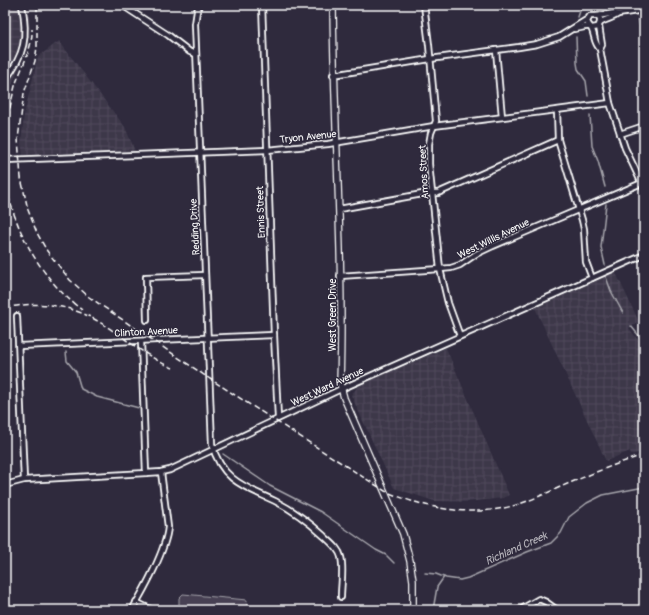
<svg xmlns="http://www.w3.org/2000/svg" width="649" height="615" viewBox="0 0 649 615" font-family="Pangolin,sans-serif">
<defs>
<pattern id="industrial-grid" width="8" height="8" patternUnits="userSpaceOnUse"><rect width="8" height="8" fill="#3c3749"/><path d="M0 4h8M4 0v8" fill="none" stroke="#504b5b"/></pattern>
</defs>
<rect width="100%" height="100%" fill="#2f2a3d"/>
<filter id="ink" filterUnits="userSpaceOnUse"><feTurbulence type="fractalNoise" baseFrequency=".025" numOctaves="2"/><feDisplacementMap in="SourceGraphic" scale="8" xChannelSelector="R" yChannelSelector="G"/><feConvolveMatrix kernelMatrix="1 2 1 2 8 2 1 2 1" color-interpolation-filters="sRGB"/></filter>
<g filter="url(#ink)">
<g fill="url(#industrial-grid)">
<polygon points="5,5 19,5 29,11 30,35 24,55 9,93 5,112"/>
<polygon points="59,41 125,127 135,151 23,155 21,143 24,115 38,57"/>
<polygon points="615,271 639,322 629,328 644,348 644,451 631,455 630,451 606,461 535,308"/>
<polygon points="446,348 509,495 503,498 467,502 434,501 394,488 351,395 359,385"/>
</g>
<polygon fill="#464152" stroke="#a2a0a8" points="183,594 247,600 246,610 179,610 179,598"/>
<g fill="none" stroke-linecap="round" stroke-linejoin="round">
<g stroke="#a7a6ad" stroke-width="1.5">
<polyline points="578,17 582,5"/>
<polyline points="576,37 577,63 578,69 586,81 588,96"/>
<polyline points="590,115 592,146 598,161 605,187"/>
<polyline points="605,265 601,247 606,204"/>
<polyline points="606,277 611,291 623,313"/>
<polyline points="631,326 644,342"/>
<polyline points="66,352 67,361 76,372 81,389 97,397 139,408"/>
<polyline points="223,454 270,486 321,512 376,550 386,555 394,563"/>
<polyline points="425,573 436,574 446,578 460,580 468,578 527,552 551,543 561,533 569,517 587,503 603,495 644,487"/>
<polyline points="433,610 437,587 444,577"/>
</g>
<g stroke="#fff" stroke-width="8">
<g id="minor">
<polyline points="122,5 168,35 190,52 196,54"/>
<path d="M199,5L197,11L195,24L212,444C221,480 245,487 275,501C293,510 309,522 324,536C330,542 339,548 341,557C344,569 341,584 341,597"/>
<polyline points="262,5 274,335 278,418"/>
<polyline points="424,5 429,45 436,121 431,133 429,144 429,164 440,269 448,303 460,336"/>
<polyline points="641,10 644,34"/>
<polyline points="597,16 614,13 618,14 644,10"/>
<path d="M600,23C606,18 613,19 618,14"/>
<polyline points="599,26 602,45 600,49 610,103 625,148 644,188"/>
<path d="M592,28L598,27L600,23V19L597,16H590L587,21C588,25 591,27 592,30C595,37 594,43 600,49"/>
<path d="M574,29C579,29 584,26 590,27"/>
<polyline points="496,50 502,117"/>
<polyline points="333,75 430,59 519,47 537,44 559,37 588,19"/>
<path d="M5,80C25,54 28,37 22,5"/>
<polyline points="557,110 558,140 582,220 584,229 586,262 592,278"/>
<polyline points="620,134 644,126"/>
<polyline points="5,160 267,150 328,144 434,126 610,103"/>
<polyline points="339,209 428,193 438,193 558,140"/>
<polyline points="340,276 440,269 451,268 460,265 476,254 493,246 644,182"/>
<polyline points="17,316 24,480"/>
<polyline points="147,320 146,277 205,275"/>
<polyline points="141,341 146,473"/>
<polyline points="19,346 274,335"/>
<polyline points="5,485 24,480 146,473 161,472 170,470 341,389 644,255"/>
<polyline points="136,602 152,610"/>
<path d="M132,610C144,590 166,550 168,527L161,472"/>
<polyline points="520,610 539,599 546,602 557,610"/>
</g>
</g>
<g stroke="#fff" stroke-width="8">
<path id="major" d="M333,5C334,131 344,257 340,383L344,398L403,534L410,561L413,581V610"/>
</g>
<use href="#minor" stroke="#2f2a3d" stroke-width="4.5"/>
<use href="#major" stroke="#2f2a3d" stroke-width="5.5"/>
<g stroke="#fff" stroke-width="1.5" stroke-dasharray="6 3" stroke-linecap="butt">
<path d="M37,5V47L35,61L24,93L18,139L21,178L28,210L37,233L47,251L70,280L89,297L210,379L385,491C421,507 464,516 504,508C528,503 550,491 572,482C596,472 620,462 644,455"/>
<path d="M5,135C7,119 11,102 15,86C21,68 33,48 32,29"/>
<path d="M5,169C6,176 5,183 7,190C8,197 11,204 13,211C26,250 49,285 82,310"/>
<path d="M5,308C36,301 67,304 94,319C121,334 144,356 173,368"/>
</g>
</g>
</g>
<g text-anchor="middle" stroke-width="3" stroke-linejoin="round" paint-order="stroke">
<g font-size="10" fill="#fff" stroke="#2f2a3d">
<text transform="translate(308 136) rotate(-6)" y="4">Tryon Avenue</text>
<text transform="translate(423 172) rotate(-93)" y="4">Amos Street</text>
<text transform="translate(260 212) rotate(-92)" y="4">Ennis Street</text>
<text transform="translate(194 227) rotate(-93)" y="4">Redding Drive</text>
<text transform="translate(493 238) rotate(-26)" y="4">West Willis Avenue</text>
<text transform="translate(332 315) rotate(-90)" y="4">West Green Drive</text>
<text transform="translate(146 331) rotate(-3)" y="4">Clinton Avenue</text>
<text transform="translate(327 386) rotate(-25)" y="4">West Ward Avenue</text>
</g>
<g font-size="11" font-style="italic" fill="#b6b4bb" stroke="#2f2a3d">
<text transform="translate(516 548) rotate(-24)" y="4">Richland Creek</text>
</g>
</g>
<rect width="649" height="615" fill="none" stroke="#2f2a3d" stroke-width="20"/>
<rect x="10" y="10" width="629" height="595" fill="none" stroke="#fff" stroke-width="1.5" filter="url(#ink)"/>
</svg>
